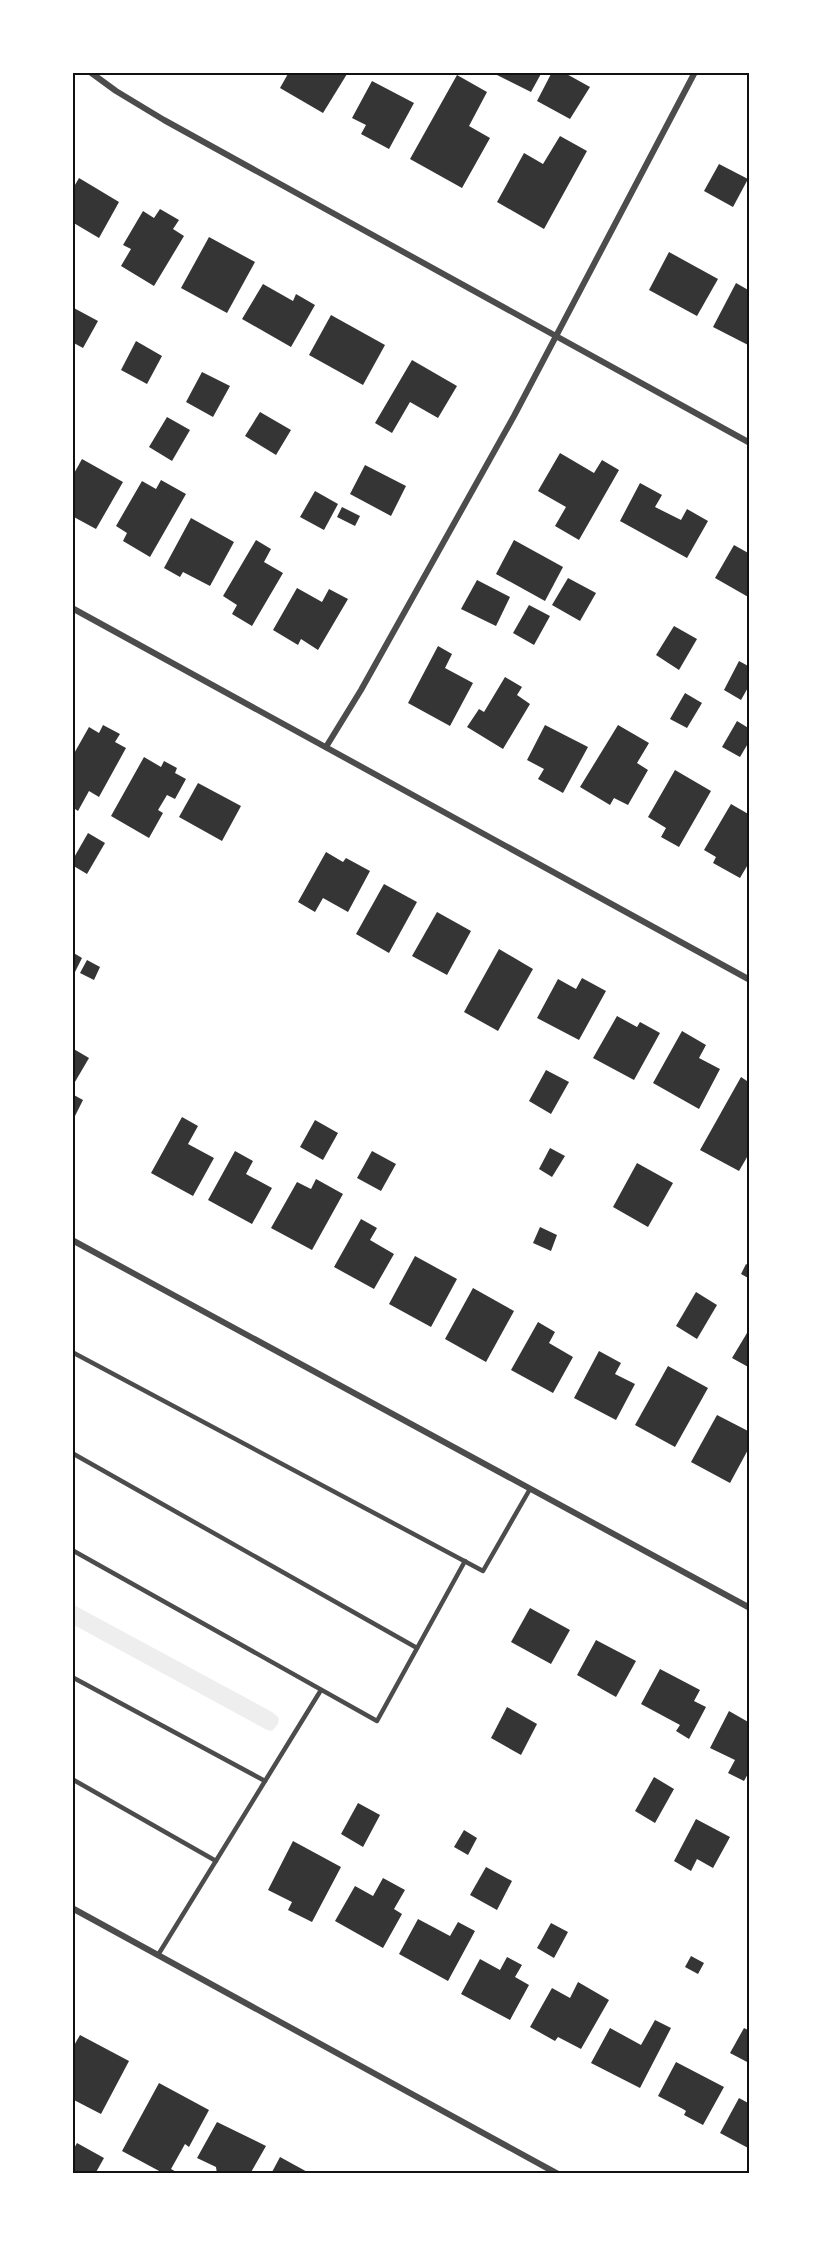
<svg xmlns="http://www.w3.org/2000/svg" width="822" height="2246" viewBox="0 0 822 2246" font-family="Roboto,sans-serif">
<rect width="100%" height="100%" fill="#fff"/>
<polygon fill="#eee" points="72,1604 272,1712 279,1718 278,1724 272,1731 267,1730 72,1624"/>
<g fill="#353535">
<polygon points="289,72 343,72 347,74 323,113 280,88"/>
<polygon points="491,72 542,72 531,92"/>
<polygon points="552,72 563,72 590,87 570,119 537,101"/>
<polygon points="457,75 487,92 469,126 490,138 462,188 410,159"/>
<polygon points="372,81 414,103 389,149 361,134 366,125 352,118"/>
<polygon points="560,136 587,151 544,229 497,202 524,153 543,164"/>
<polygon points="719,164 748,179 733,207 704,191"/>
<polygon points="79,178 119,202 99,238 72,222 72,190"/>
<polygon points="160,209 179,220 173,229 184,236 154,286 121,266 131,249 123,245 143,211 154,218"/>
<polygon points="209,237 255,262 227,313 181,288"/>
<polygon points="669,252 718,279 697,316 649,290"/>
<polygon points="736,283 750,291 750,346 713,327"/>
<polygon points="263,284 293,301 296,294 315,305 291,347 242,319"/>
<polygon points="72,307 98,321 83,348 72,342"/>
<polygon points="331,315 385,345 363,385 309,355"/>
<polygon points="136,341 162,356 147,384 121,370"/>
<polygon points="412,360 457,386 438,418 410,402 392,433 375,423"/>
<polygon points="202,372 230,386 213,417 186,402"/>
<polygon points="260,412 291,430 276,455 245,436"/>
<polygon points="167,417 190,430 172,461 149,447"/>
<polygon points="560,453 594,473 602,460 619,470 579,540 555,526 566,507 538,491"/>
<polygon points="82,459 123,482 96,529 72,516 72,477"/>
<polygon points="365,465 406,486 391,516 350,494"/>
<polygon points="161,480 186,494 150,557 123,541 127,533 116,526 142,481 156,489"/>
<polygon points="640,483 662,495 655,507 681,520 687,509 708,521 687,558 620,521"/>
<polygon points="315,491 338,504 324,530 300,517"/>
<polygon points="342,507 360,516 355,526 337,517"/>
<polygon points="191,518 234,542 210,586 183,572 180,577 164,568"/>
<polygon points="256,540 271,549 264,562 283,573 252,626 232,614 237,605 223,596"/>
<polygon points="514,540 563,567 545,601 496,574"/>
<polygon points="734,545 750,554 750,598 715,578"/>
<polygon points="568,578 596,593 580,621 552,605"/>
<polygon points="477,580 510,597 496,626 461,609"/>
<polygon points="297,588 322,602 329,589 348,599 318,650 301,639 298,645 273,630"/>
<polygon points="529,605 550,616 534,645 513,633"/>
<polygon points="674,626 697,639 679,670 656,655"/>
<polygon points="438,646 452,654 445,668 473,683 450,726 408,703"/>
<polygon points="739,661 750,667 750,684 741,700 724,690"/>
<polygon points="505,677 522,687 517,695 530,704 503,749 467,727 479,709 484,712"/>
<polygon points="685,693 702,703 687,728 670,719"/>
<polygon points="737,721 750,729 750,740 740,757 722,747"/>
<polygon points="103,725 120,734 115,742 126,748 99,797 89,791 78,811 72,807 72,757 89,727 99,733"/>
<polygon points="545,725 588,747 563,793 538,779 544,769 527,760"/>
<polygon points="618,725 649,743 637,763 648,770 628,805 614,798 610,805 580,787"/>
<polygon points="144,757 161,767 164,761 177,768 175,773 186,779 175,799 167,795 158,810 163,813 149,838 111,816"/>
<polygon points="675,770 711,791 679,847 661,837 666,828 648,817"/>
<polygon points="198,783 241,806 222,841 179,817"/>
<polygon points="731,804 750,815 750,861 740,878 713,863 716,857 704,850"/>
<polygon points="88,833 105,843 87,874 72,865 72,861"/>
<polygon points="326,852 343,862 346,858 370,871 348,912 323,898 315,912 298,902"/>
<polygon points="384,884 417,902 389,953 356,934"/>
<polygon points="437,912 471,931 447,975 412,956"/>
<polygon points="499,949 533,969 498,1031 464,1012"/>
<polygon points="72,952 82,958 75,972 72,970"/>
<polygon points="87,960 100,967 94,980 80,973"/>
<polygon points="582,978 606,991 579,1040 537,1018 558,979 576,989"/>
<polygon points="617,1016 637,1027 640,1022 660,1033 634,1080 593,1058"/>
<polygon points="682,1031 706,1045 699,1058 720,1069 699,1109 653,1083"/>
<polygon points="72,1048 89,1058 72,1087"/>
<polygon points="546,1070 569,1082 551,1114 529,1101"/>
<polygon points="741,1077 750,1083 750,1152 739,1171 700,1150"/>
<polygon points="72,1094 83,1100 74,1118 72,1117"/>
<polygon points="182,1117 198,1126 188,1144 214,1158 193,1196 151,1173"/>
<polygon points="315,1120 338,1133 323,1160 300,1147"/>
<polygon points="550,1148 565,1156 552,1177 539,1169"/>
<polygon points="235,1151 253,1161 246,1174 272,1188 252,1224 208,1200"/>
<polygon points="372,1151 396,1164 381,1191 357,1178"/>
<polygon points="637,1163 673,1183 648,1227 613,1207"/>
<polygon points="316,1179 343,1194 312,1250 271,1228 297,1182 311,1189"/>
<polygon points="361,1219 377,1228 370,1240 394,1254 374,1289 334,1267"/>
<polygon points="540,1227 557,1235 551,1251 533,1243"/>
<polygon points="415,1256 457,1279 431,1327 389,1304"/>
<polygon points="746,1264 750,1266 750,1279 741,1274"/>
<polygon points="473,1288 514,1311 486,1362 445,1339"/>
<polygon points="696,1292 717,1305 697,1339 676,1326"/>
<polygon points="538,1322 555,1332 549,1343 573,1357 553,1393 511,1370"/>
<polygon points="747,1333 750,1335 750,1368 732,1358"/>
<polygon points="599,1351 621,1363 615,1374 635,1384 616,1420 574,1398"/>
<polygon points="668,1366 708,1388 675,1447 635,1425"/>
<polygon points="717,1415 750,1432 750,1446 730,1483 691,1462"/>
<polygon points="530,1608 570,1630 551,1664 511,1642"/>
<polygon points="596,1640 636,1661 616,1697 577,1675"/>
<polygon points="660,1669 700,1690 694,1701 706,1707 689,1739 676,1731 680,1725 641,1704"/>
<polygon points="507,1707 537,1724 521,1755 491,1738"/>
<polygon points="729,1711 750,1723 750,1770 744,1781 728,1773 735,1760 710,1748"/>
<polygon points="654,1777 674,1789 655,1823 635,1811"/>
<polygon points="358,1803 380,1815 363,1847 341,1834"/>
<polygon points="696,1819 730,1837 713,1868 697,1859 691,1871 674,1861"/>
<polygon points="464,1830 477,1838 468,1855 454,1847"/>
<polygon points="293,1841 341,1867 312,1922 288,1910 292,1902 268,1890"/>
<polygon points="486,1867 512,1881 497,1910 470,1895"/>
<polygon points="383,1878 405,1890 394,1909 402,1914 383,1948 335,1921 355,1886 373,1896"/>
<polygon points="418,1919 450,1936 458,1922 475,1931 448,1981 399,1954"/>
<polygon points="551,1923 568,1932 554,1958 537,1948"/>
<polygon points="691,1956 704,1963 698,1974 685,1967"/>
<polygon points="507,1957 522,1965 515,1977 529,1985 510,2020 461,1994 480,1959 500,1970"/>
<polygon points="578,1982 609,2000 581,2049 558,2037 555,2041 530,2027 552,1988 570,1998"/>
<polygon points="655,2020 671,2028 640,2088 591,2063 610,2028 641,2045"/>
<polygon points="744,2028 750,2031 749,2063 730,2053"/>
<polygon points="80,2035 129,2061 101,2114 72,2099 72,2049"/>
<polygon points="676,2062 724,2087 703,2125 684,2115 686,2111 683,2109 658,2096"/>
<polygon points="159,2083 209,2110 189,2147 185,2144 171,2169 180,2174 160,2174 161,2172 122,2151"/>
<polygon points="739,2098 750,2104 750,2149 720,2133"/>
<polygon points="217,2122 266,2146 250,2174 217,2174 216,2167 197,2158"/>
<polygon points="77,2143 104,2158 95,2174 72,2174 72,2152"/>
<polygon points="280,2157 311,2174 271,2174"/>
</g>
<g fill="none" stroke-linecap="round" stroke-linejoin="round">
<g stroke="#4c4c4c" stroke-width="4.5">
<polyline points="72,1352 483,1571 530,1489"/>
<polyline points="72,1453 417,1648"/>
<polyline points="72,1550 377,1721 465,1561"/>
<polyline points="72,1677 265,1781"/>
<polyline points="72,1779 216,1861"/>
<polyline points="158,1955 321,1690"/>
</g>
<g stroke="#4c4c4c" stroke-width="6">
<polyline points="90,72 116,91 164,120 750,443"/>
<polyline points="72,608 750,980"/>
<polyline points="326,747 361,690 514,416 695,72"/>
<polyline points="72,1240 750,1608"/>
<polyline points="72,1908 558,2174"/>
</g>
</g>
<rect width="822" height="2246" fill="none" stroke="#ffffff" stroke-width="147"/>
<rect x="74" y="74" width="674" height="2098" fill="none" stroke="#111" stroke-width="2"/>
</svg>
